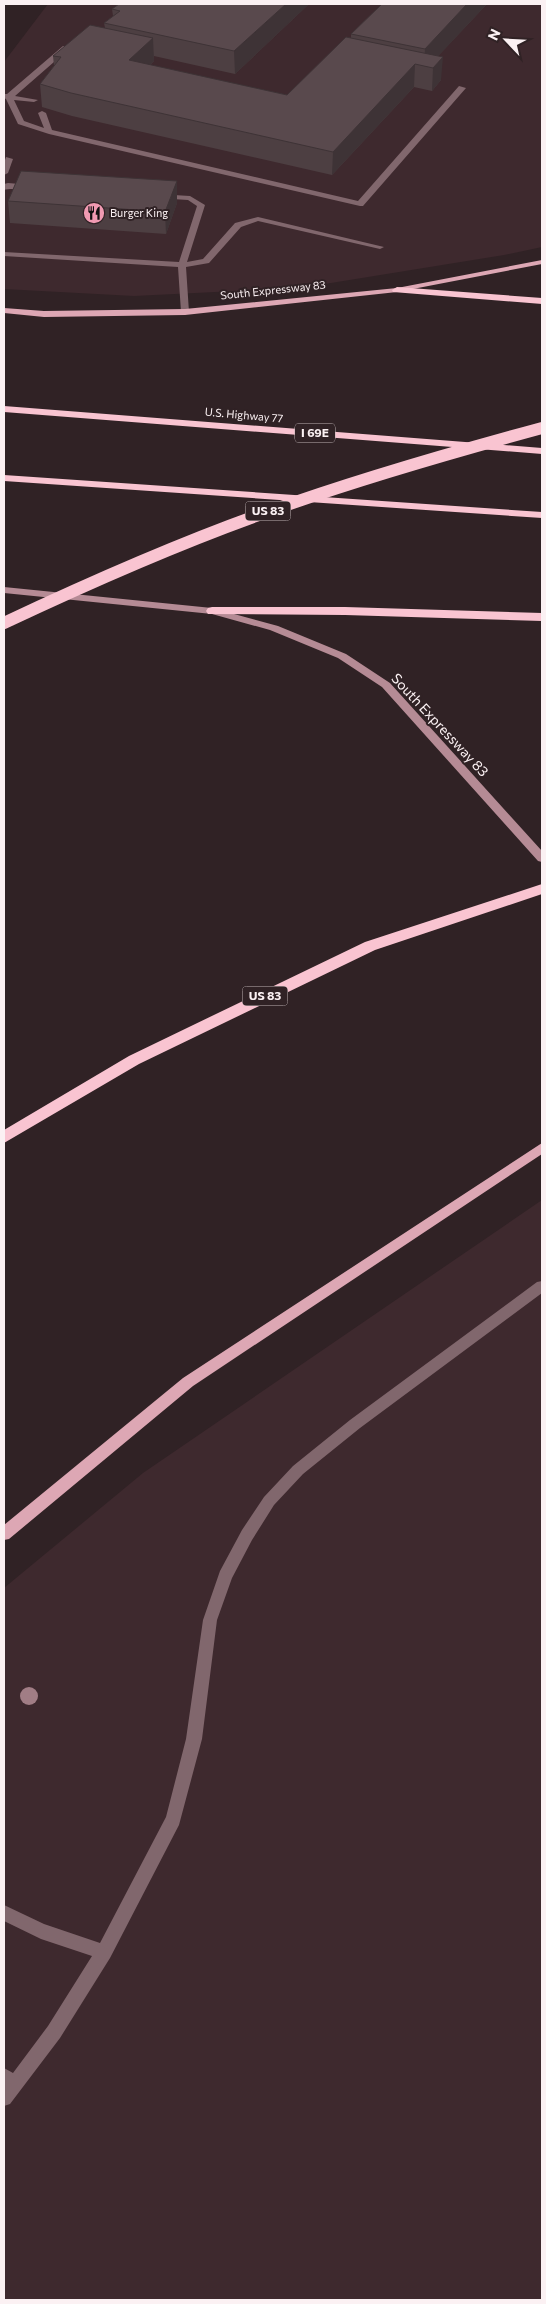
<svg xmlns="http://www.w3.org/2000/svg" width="546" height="2304" viewBox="0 0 546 2304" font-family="Commissioner,sans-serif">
<rect width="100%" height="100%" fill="#302225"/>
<g fill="#3e292e">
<polygon points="48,4 542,4 542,247 504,255 300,288 134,296 4,289 4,62"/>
<polygon points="542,1200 542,2300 4,2300 4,1588 143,1473"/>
</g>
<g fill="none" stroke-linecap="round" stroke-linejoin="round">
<g fill="#81676d" fill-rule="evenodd">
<polygon points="63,46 70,48 15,96 38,100 34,102 14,100 24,121 44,128 38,113 42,111 46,113 52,130 358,201 459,86 466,88 363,206 360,206 49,134 18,124 6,99 4,98 4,94 7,94"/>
<polygon points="6,157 13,159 8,173 4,175 4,163"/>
<path d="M8,183L31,185L35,187C27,192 13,187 4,190V184Z"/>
<polygon points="157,194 190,196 205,205 187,262 203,259 235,223 258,217 384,247 380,249 258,221 241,227 209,263 186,267 189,312 185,315 181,312 178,267 4,256 4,252 179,262 197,206 188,200 157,198"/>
<polygon points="542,1281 542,1293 360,1428 303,1474 274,1505 252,1540 232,1578 217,1620 202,1739 179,1825 110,1958 60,2038 10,2104 4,2106 4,2068 13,2073 48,2026 92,1956 41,1939 4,1921 4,1905 44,1924 100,1943 166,1817 186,1739 203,1620 220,1571 242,1530 264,1497 293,1466 350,1420 537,1282"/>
</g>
<polygon fill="#b58b95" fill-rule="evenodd" points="4,587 212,608 278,626 346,654 390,683 542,851 542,862 538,861 382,687 338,658 270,630 212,614 4,593"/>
<g fill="#dda7b4" fill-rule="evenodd">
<polygon points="542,260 542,264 397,292 185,315 44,317 4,313 4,308 44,311 185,309 397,288"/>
<polygon points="542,1143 542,1154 193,1386 9,1539 4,1540 4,1525 183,1378"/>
</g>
<g fill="#f9c4d1" fill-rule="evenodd">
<polygon points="397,287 542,298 542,304 393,292 392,290"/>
<polygon points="4,406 542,448 542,454 4,412"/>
<polygon points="4,475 542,512 542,518 4,481"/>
<polygon points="212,607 345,607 542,613 542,621 345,615 208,614 206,611 208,608"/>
<polygon points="542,884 542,894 375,950 139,1064 4,1143 4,1130 129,1056 365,942"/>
</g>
<path stroke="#f9c4d1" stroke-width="12" d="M4,623C91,582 179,543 270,511C359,479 450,453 542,428"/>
</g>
<circle fill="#a17d85" cx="29" cy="1696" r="9"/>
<g fill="#4d3f42">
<polygon points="119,4 309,4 235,74 154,56 154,61 150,65 287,95 351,38 351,34 382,4 487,4 438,56 441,80 432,91 414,87 332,175 72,116 42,107 40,84 54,66 53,56 105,28 104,23 113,16 112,9"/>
<polygon points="8,201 177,203 166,234 10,223"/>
</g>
<g fill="#3e3336">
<polygon points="286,4 309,4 235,74 234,51"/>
<polygon points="467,4 487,4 428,67 424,66 425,49"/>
<polygon points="153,38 154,61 130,83 129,60"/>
<polygon points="443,57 441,80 432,91 433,68"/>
<polygon points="415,64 414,87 332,175 333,152"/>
<polygon points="177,181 177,203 166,234 165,212"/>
</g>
<g fill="#59494d" stroke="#3e3336">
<polygon points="119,4 286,4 234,51 104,23 120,11 112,9"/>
<polygon points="382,4 467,4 425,49 351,34"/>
<polygon points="90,25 153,38 129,60 287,95 346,37 443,57 433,68 415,64 333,152 71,93 40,84 61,57 53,56"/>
<polygon points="21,171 177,181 165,212 8,201"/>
</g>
<defs>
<g id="restaurant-disc" transform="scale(1.125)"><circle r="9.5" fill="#f19ab2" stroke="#302225"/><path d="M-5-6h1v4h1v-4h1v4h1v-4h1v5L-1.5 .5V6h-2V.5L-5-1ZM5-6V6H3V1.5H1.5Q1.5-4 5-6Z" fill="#111"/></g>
</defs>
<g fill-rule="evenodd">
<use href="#restaurant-disc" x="94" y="213"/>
</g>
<g text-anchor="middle" stroke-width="4" stroke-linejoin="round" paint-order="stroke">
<g font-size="11" fill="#fbf1f3" stroke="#302225" text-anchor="start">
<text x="110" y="217">Burger King</text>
</g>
<g font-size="11" fill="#fbf1f3" stroke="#302225">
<text transform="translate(273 290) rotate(-6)" y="4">South Expressway 83</text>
<text transform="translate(244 415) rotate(5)" y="4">U.S. Highway 77</text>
</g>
<g fill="#302225" stroke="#beb3b5" stroke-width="1">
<rect x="295" y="423.5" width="40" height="19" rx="4"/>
<rect x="245.5" y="501.5" width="45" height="19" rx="4"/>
<rect x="242.5" y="986.5" width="45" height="19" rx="4"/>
</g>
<g font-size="12" font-weight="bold" fill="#fbf1f3">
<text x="315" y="437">I 69E</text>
<text x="268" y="515">US 83</text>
<text x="265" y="1000">US 83</text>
</g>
<g font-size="14" fill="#fbf1f3" stroke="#302225">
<text transform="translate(440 725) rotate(47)" y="5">South Expressway 83</text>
</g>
</g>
<rect width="546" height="2304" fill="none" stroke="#fbf1f3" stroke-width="10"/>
<g transform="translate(506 40) rotate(295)" stroke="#302225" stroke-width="4" paint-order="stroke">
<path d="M0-4L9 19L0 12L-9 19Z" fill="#fbf1f3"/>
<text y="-8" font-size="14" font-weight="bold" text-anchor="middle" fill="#fbf1f3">N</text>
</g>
</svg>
